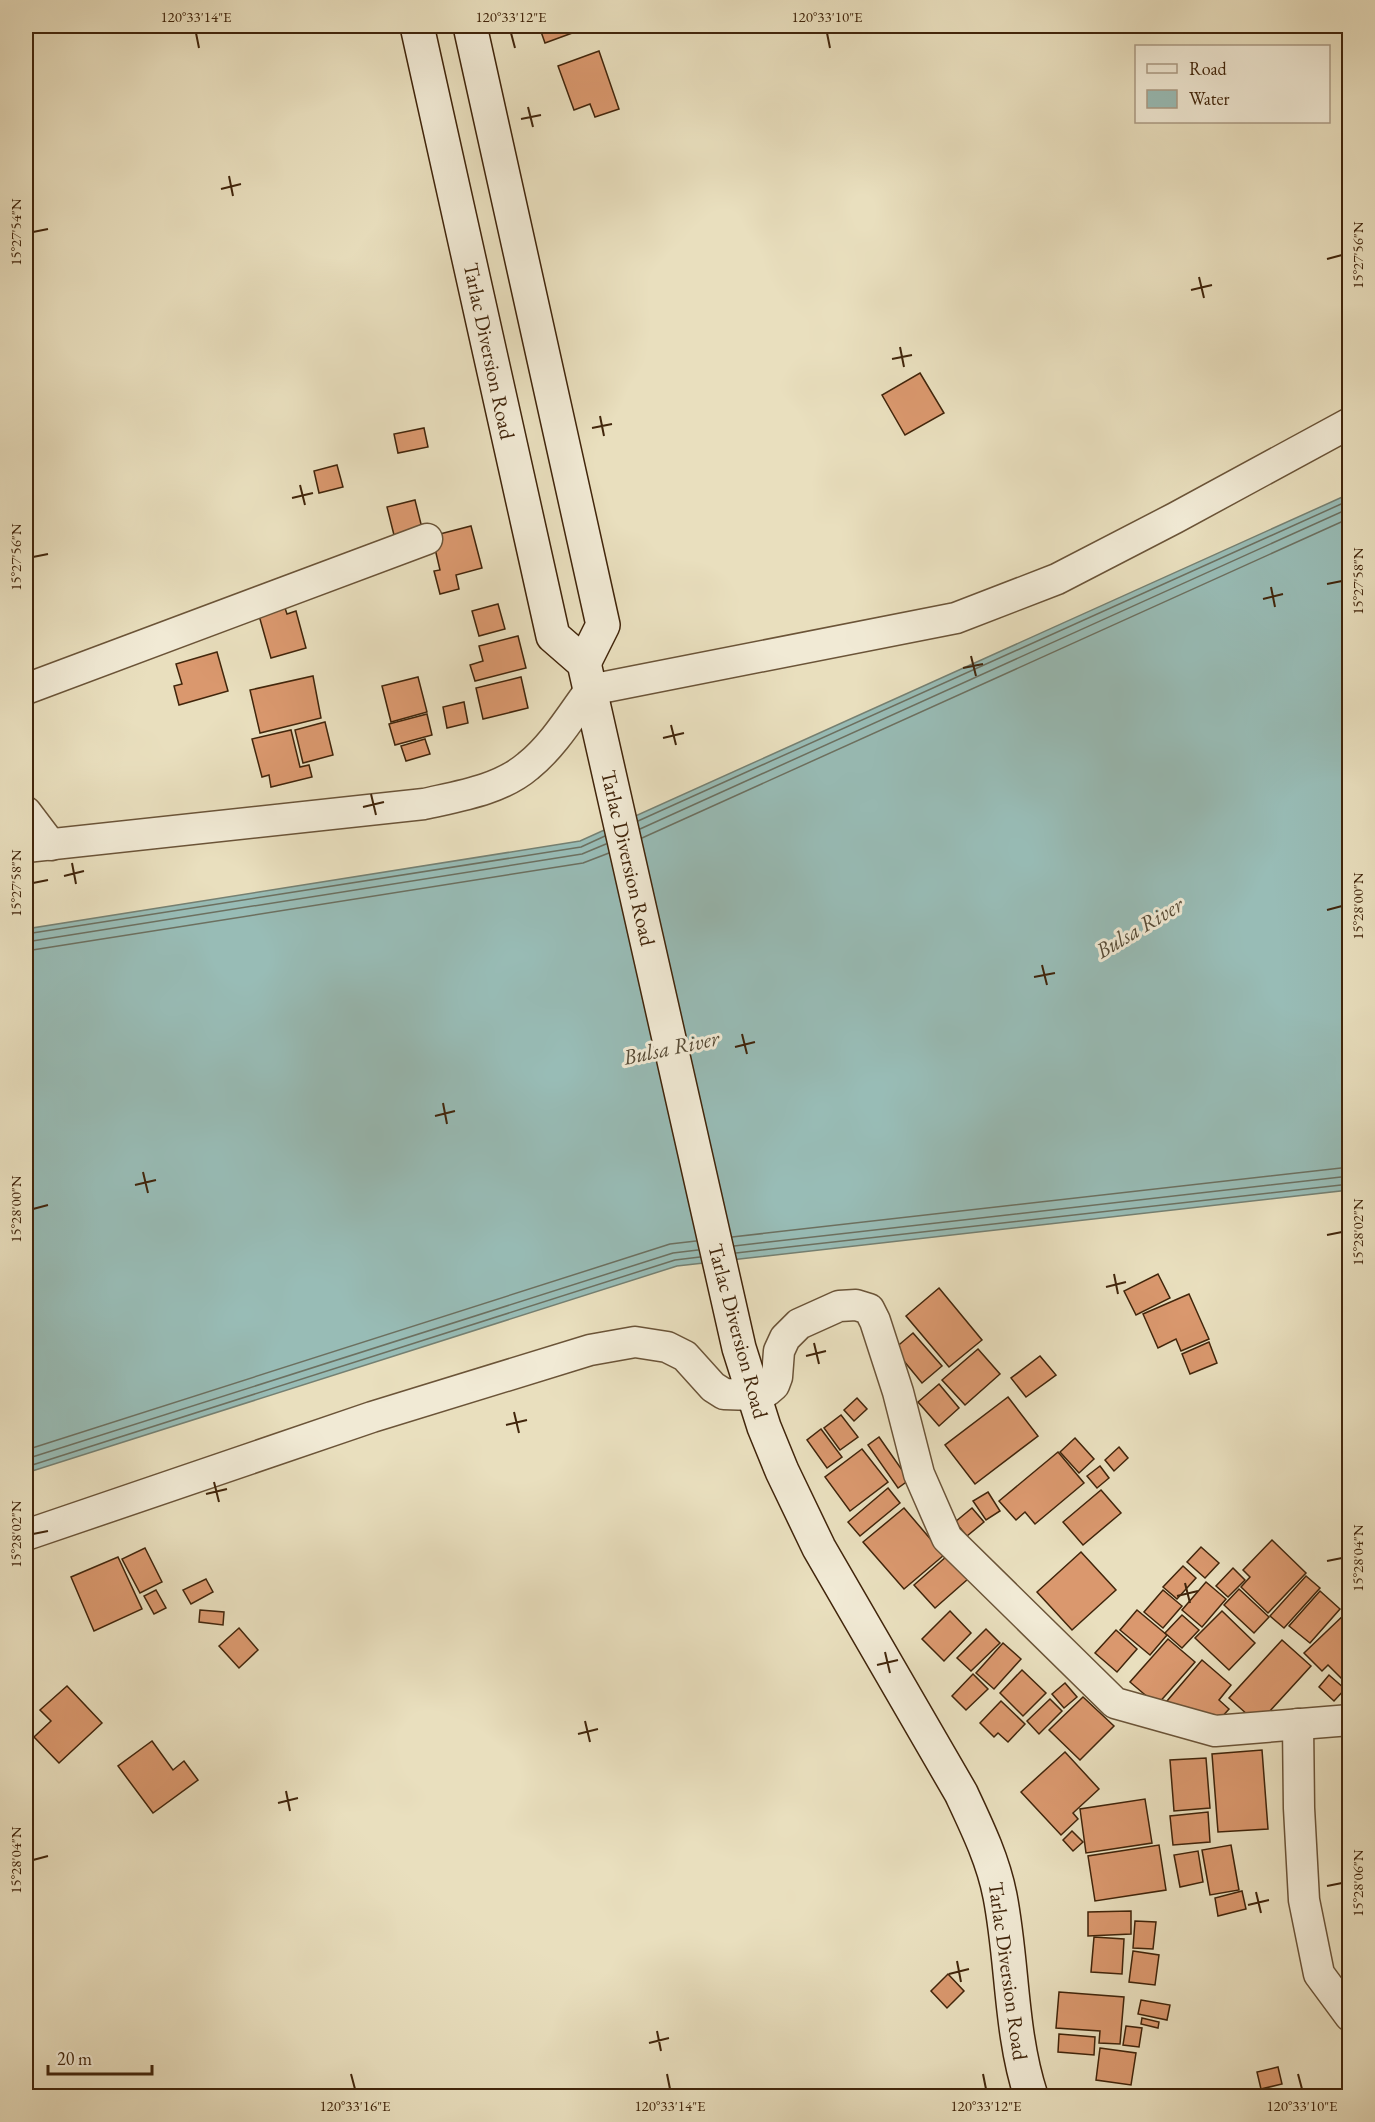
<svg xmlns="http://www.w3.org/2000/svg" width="1375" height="2122" viewBox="0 0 1375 2122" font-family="'EB Garamond',serif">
<rect width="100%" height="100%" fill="#e9dfbe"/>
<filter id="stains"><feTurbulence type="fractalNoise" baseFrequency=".00333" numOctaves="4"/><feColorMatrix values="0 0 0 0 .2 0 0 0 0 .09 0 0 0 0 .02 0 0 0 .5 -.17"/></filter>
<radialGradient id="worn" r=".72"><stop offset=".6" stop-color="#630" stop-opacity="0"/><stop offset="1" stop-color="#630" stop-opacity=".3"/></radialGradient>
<polygon fill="#98bcb6" stroke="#758072" stroke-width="1.5" points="1349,494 1349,1190 677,1266 26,1473 26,929 580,841"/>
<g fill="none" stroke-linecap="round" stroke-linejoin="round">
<g stroke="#6c7060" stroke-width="1.5">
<polyline points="638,821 1350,500"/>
<polyline points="640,829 1350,508"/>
<polyline points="642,838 1350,518"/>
<polyline points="26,934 581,847 605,836"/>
<polyline points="26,942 582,854 606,844"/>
<polyline points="26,951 583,863 609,853"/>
<polyline points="732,1237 1350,1167"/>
<polyline points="734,1246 1350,1176"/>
<polyline points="736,1253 1350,1184"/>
<polyline points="26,1450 670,1244 696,1241"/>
<polyline points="26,1459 673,1253 698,1250"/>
<polyline points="26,1467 675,1260 700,1257"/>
</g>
</g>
<g fill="#da986e" stroke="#41250b" stroke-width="1.5">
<polygon points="539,26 573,26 575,32 545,43"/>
<polygon points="585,26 599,26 600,28 588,32"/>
<polygon points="599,51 619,109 595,117 590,104 574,110 558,66"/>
<polygon points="920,373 944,413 905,435 882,395"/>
<polygon points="424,428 428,447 398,453 394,434"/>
<polygon points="337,465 343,487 319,493 314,471"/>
<polygon points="415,500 422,528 394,535 387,507"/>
<polygon points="471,526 482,568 456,575 459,589 440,594 434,571 440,570 432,536"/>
<polygon points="498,604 505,629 479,636 472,611"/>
<polygon points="284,605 287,614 296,611 306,648 271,658 258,612"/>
<polygon points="518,636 526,668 475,681 470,665 483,661 479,646"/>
<polygon points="217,652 228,691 179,705 174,686 182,684 176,664"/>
<polygon points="313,676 321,718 260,733 250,690"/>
<polygon points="418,677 427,712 391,722 382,686"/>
<polygon points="521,677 528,708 483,719 476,688"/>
<polygon points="464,702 468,723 447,728 443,707"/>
<polygon points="427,714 432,735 395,745 389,724"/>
<polygon points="325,722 333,755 303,763 295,730"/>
<polygon points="291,730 300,767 309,765 312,777 271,787 269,775 262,777 252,739"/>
<polygon points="425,739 430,754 406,761 401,746"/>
<polygon points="1158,1274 1170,1298 1136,1315 1124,1291"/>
<polygon points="939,1288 982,1340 949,1367 906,1316"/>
<polygon points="1189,1294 1209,1339 1181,1351 1176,1339 1158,1348 1143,1314"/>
<polygon points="913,1333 942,1366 922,1383 894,1349"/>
<polygon points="1209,1342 1217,1363 1190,1374 1182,1354"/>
<polygon points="978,1349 1000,1374 965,1405 942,1380"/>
<polygon points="1040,1356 1056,1375 1026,1397 1011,1378"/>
<polygon points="939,1384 959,1408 939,1426 918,1402"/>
<polygon points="1008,1397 1038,1436 975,1484 945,1445"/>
<polygon points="857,1398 867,1409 854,1421 844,1410"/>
<polygon points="841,1415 858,1437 840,1450 824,1428"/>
<polygon points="821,1429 842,1457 827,1468 807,1440"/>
<polygon points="879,1437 909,1480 898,1488 868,1445"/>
<polygon points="1075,1438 1094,1459 1079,1473 1060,1452"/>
<polygon points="1119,1447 1128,1458 1114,1471 1105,1460"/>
<polygon points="862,1449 888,1482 850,1511 825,1477"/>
<polygon points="1058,1452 1084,1483 1035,1524 1025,1512 1016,1520 999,1501"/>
<polygon points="1100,1466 1109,1478 1097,1488 1087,1476"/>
<polygon points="888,1488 900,1503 860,1536 848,1522"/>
<polygon points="1101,1490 1121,1513 1083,1545 1063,1522"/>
<polygon points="988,1492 1000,1511 986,1520 973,1501"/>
<polygon points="904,1508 944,1555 904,1589 863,1542"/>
<polygon points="972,1508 984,1522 967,1536 955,1522"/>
<polygon points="1272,1540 1306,1573 1268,1613 1241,1587 1250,1577 1243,1570"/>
<polygon points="1201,1547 1219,1563 1205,1578 1187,1562"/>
<polygon points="145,1548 162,1582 140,1593 122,1559"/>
<polygon points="1081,1552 1116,1590 1072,1630 1037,1592"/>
<polygon points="947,1556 968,1579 935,1608 914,1585"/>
<polygon points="118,1557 142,1609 94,1631 71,1577"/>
<polygon points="1183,1566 1196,1578 1177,1599 1163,1587"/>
<polygon points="1233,1568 1245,1580 1228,1597 1216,1586"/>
<polygon points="1306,1576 1320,1588 1284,1628 1270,1616"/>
<polygon points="206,1579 213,1592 191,1604 183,1590"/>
<polygon points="1206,1582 1226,1599 1202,1627 1182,1610"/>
<polygon points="1239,1589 1269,1617 1254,1633 1224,1605"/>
<polygon points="156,1590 166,1608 154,1614 144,1596"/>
<polygon points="1163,1590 1182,1606 1163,1628 1144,1612"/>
<polygon points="1320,1591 1340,1609 1310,1643 1289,1626"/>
<polygon points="200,1610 224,1612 223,1625 199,1622"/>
<polygon points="1137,1610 1167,1635 1150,1655 1120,1630"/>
<polygon points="950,1611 971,1633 944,1661 922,1639"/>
<polygon points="1222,1611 1255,1643 1229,1670 1195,1638"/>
<polygon points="1348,1611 1350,1613 1350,1687 1328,1665 1322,1671 1304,1653"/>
<polygon points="1182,1615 1199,1630 1182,1648 1165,1633"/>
<polygon points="239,1628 258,1650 239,1668 219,1646"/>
<polygon points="986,1629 1000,1643 971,1671 957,1658"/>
<polygon points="1116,1630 1137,1649 1117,1672 1095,1653"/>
<polygon points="1168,1639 1195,1662 1157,1705 1130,1682"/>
<polygon points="1282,1640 1311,1666 1258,1724 1229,1698"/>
<polygon points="1003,1643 1021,1659 994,1689 976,1673"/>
<polygon points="1202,1660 1231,1685 1219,1700 1229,1709 1213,1727 1189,1720 1167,1701"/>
<polygon points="1022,1670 1046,1693 1023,1716 1000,1693"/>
<polygon points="973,1674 988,1689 966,1710 952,1696"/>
<polygon points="1329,1675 1345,1689 1334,1701 1319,1687"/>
<polygon points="1065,1683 1077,1697 1064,1708 1052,1694"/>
<polygon points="67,1686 102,1723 59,1763 34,1737 51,1721 40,1710"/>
<polygon points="1083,1697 1114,1726 1080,1760 1049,1730"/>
<polygon points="1050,1699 1062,1711 1039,1734 1027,1721"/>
<polygon points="1001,1701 1025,1724 1008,1742 998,1733 994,1737 980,1723"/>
<polygon points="152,1741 173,1770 184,1761 198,1780 153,1813 118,1766"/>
<polygon points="1262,1750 1268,1829 1218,1832 1212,1754"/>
<polygon points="1065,1752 1099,1789 1073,1813 1078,1819 1061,1835 1021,1792"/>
<polygon points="1206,1758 1210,1808 1174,1811 1170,1760"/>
<polygon points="1145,1799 1152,1843 1086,1853 1080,1809"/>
<polygon points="1208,1812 1210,1842 1173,1845 1170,1816"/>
<polygon points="1072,1831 1083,1842 1073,1851 1063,1840"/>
<polygon points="1159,1845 1166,1890 1095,1901 1088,1856"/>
<polygon points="1231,1845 1239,1890 1210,1895 1202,1850"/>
<polygon points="1198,1851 1203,1882 1180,1887 1174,1855"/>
<polygon points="1242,1891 1246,1909 1218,1916 1215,1898"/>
<polygon points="1131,1911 1131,1934 1088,1936 1088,1912"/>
<polygon points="1135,1921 1156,1922 1153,1949 1133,1948"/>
<polygon points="1094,1937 1124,1939 1122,1974 1091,1972"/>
<polygon points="1133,1951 1159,1955 1155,1985 1129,1982"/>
<polygon points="948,1974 964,1991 947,2008 931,1991"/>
<polygon points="1059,1992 1124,1997 1120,2044 1099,2043 1100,2031 1056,2028"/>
<polygon points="1141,2000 1170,2005 1167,2020 1138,2014"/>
<polygon points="1142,2018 1159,2022 1158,2028 1141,2024"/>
<polygon points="1126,2026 1142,2028 1139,2047 1123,2045"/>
<polygon points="1059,2034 1095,2037 1094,2055 1058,2052"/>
<polygon points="1100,2048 1136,2053 1131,2085 1096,2080"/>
<polygon points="1278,2067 1282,2084 1261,2089 1257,2072"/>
</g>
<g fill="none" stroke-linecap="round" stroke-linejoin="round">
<g stroke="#6b5438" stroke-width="33">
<g id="minor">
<polyline points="26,689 427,539"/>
<polyline points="26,812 51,845"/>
<path d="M26,847L424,804C459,796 500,790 528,766C553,746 571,716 590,690L956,618L1057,579L1175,518L1350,423"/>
<polyline points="26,1535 372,1417 590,1350 635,1342 667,1347 685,1356 713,1387 724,1394 753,1395 767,1391 774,1385 777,1377 779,1351 785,1338 799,1324 839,1306 856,1305 869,1309 875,1321 898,1392 919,1474 947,1538 1115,1703 1215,1731 1350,1720"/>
<polyline points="1298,1724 1299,1808 1304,1900 1319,1974 1350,2016"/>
</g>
</g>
<g stroke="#41250b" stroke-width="36">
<g id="secondary">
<path d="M417,26L553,636L584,663L739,1348L764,1427L782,1471L819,1548L961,1793C977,1827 993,1860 1000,1896C1013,1963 1010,2032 1031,2096"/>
<polyline points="470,26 603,625 584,663"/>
</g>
</g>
<use href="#minor" stroke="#f1ead5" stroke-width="30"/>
<use href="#secondary" stroke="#f1ead5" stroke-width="33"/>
</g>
<path fill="none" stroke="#41250b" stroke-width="2" d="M196,33L199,48M511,33L515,48M827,33L830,48M528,107L533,127M521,119L541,115M229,176L233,196M221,189L241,184M33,232L48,229M1327,259L1342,255M1199,277L1204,298M1191,290L1212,285M900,347L904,367M892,359L912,355M600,416L604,436M592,428L612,424M300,485L305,505M292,498L313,493M33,557L48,554M1327,584L1342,581M1271,587L1275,607M1263,599L1283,594M971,656L976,676M963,668L983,664M671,725L676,745M663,738L684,733M371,794L376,815M363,807L384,802M72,863L76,884M64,876L84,871M33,883L48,880M1327,910L1342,906M1042,965L1047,985M1034,977L1055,973M742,1034L747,1054M735,1047L755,1042M443,1103L447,1124M435,1116L455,1111M143,1172L148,1193M135,1185L156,1180M33,1209L48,1205M1327,1235L1342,1232M1114,1274L1118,1294M1106,1287L1126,1282M814,1343L819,1364M806,1356L826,1351M514,1412L519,1433M506,1425L527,1420M214,1482L219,1502M206,1494L227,1489M33,1534L48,1531M1327,1561L1342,1558M1185,1583L1190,1603M1177,1596L1198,1591M885,1652L890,1673M877,1665L898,1660M585,1721L590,1742M578,1734L598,1729M286,1791L290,1811M278,1803L298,1798M33,1860L48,1856M1327,1886L1342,1883M1256,1892L1261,1913M1248,1905L1269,1900M957,1961L961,1982M949,1974L969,1969M657,2031L661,2051M649,2043L669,2038M351,2074L355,2089M667,2074L670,2089M983,2074L986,2089M1298,2074L1302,2089"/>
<g text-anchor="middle" stroke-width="6" stroke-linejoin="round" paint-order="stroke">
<g font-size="21" fill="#41250b" stroke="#f1ead5">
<text transform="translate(489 351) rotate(78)" y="7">Tarlac Diversion Road</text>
<text transform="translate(628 858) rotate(77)" y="7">Tarlac Diversion Road</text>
<text transform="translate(738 1331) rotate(75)" y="7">Tarlac Diversion Road</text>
<text transform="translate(1008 1971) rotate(82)" y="7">Tarlac Diversion Road</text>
</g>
<g font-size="22" font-style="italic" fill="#574b36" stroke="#f1ead5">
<text transform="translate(1139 927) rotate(-31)" y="8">Bulsa River</text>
<text transform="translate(671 1047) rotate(-12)" y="8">Bulsa River</text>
</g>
</g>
<rect width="1375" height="2122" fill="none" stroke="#e9dfbe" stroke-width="66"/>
<rect x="1135" y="45" width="195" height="78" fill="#f1ead5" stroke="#ab9b84" stroke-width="1.5"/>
<rect x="1147" y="64" width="30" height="9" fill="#f1ead5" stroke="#ab9b84" stroke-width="1.5"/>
<text x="1189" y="75" font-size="18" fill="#41250b">Road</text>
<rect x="1147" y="90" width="30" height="18" fill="#98bcb6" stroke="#ab9b84" stroke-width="1.5"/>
<text x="1189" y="105" font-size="18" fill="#41250b">Water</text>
<path d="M48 2065v9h104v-9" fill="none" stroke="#41250b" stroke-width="3"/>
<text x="57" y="2065" font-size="18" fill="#41250b" stroke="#f1ead5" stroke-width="4.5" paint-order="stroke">20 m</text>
<rect x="33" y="33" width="1309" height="2056" fill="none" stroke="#41250b" stroke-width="2"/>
<g font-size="15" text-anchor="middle" fill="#41250b">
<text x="196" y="22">120°33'14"E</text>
<text x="511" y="22">120°33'12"E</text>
<text x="827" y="22">120°33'10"E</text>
<text transform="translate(16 232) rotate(-90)" y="5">15°27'54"N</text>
<text transform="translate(1358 255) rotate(-90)" y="5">15°27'56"N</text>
<text transform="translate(16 557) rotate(-90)" y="5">15°27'56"N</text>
<text transform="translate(1358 581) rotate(-90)" y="5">15°27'58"N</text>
<text transform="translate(16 883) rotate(-90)" y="5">15°27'58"N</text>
<text transform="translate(1358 906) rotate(-90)" y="5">15°28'00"N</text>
<text transform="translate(16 1209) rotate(-90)" y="5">15°28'00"N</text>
<text transform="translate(1358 1232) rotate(-90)" y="5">15°28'02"N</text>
<text transform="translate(16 1534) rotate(-90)" y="5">15°28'02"N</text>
<text transform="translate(1358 1558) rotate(-90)" y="5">15°28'04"N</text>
<text transform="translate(16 1860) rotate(-90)" y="5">15°28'04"N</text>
<text transform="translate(1358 1883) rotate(-90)" y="5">15°28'06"N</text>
<text x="355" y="2111">120°33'16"E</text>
<text x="670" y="2111">120°33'14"E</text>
<text x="986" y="2111">120°33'12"E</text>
<text x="1302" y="2111">120°33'10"E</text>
</g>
<rect width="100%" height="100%" filter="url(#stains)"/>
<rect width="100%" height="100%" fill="url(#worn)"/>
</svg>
